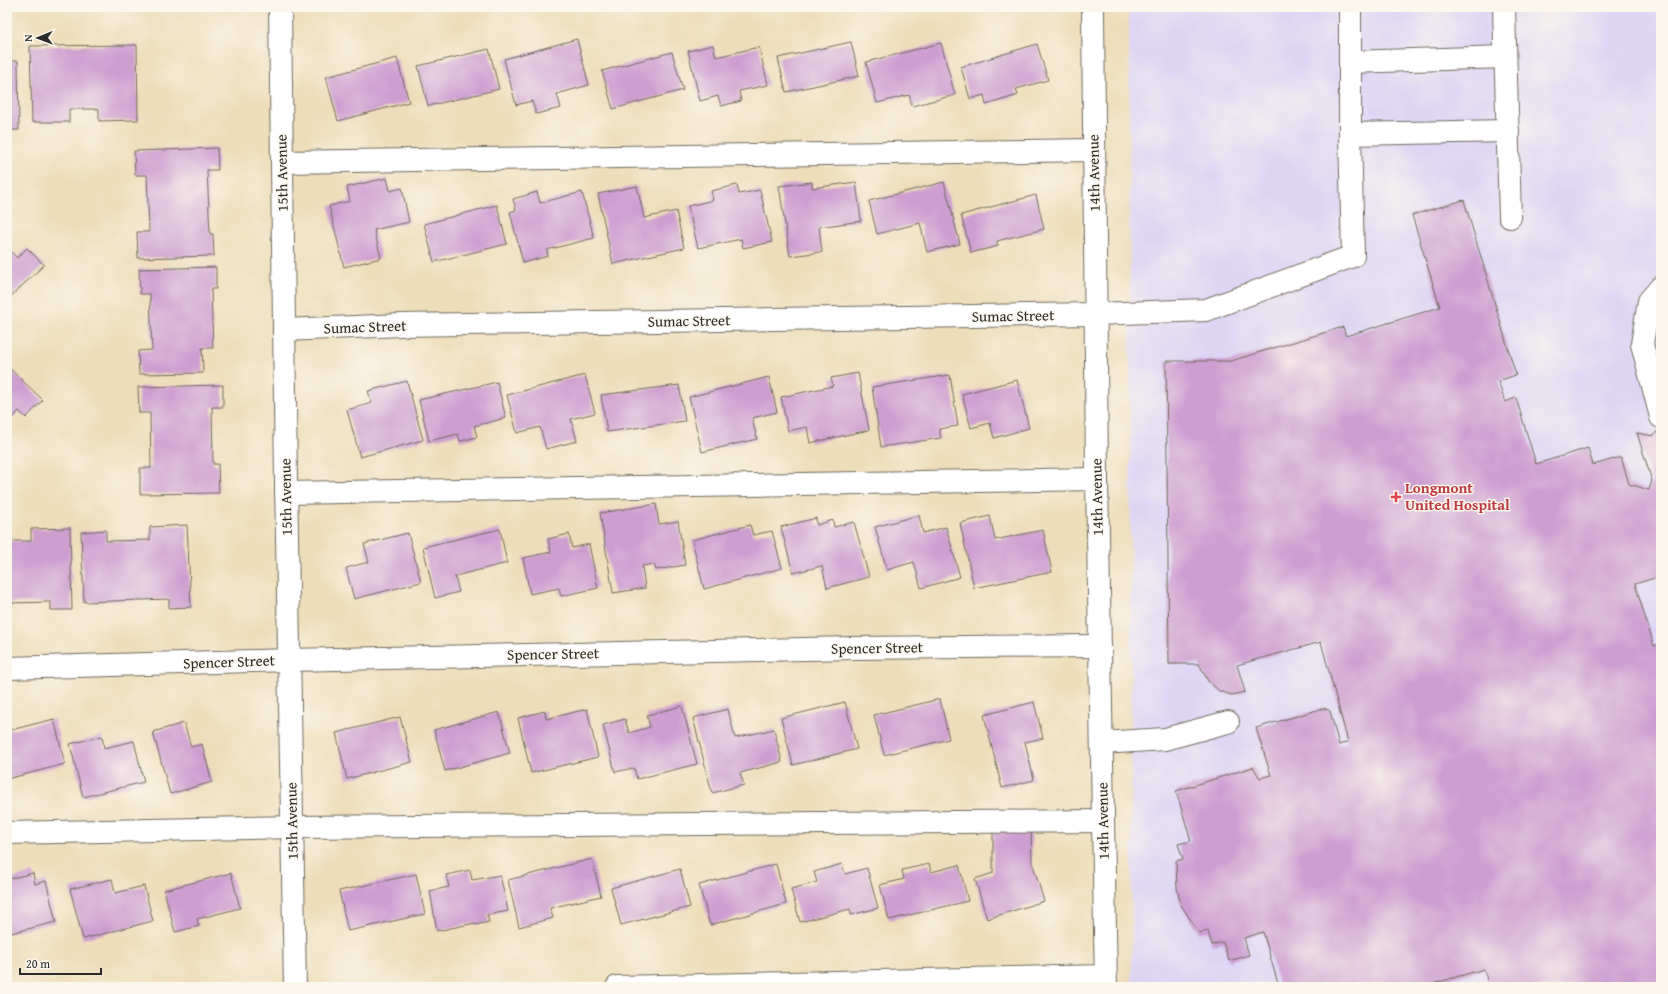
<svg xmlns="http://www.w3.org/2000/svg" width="1668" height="994" viewBox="0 0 1668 994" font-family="'Gentium Book Plus',serif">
<rect width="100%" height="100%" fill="#fbf7ec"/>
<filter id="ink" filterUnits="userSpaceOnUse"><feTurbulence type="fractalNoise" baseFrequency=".025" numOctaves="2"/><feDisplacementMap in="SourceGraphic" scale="8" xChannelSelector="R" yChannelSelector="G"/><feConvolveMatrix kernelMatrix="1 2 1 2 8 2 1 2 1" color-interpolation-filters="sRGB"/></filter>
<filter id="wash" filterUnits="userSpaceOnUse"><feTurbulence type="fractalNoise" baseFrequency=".012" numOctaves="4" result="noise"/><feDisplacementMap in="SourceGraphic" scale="16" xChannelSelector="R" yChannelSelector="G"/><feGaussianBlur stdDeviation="0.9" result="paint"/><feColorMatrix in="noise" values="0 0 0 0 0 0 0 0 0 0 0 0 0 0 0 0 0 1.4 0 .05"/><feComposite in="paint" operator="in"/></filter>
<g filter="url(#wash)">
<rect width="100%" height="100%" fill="#eeddba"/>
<polygon fill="#ded5f5" points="1129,7 1661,7 1661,987 1132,987"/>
<g id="blocks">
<g fill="#cd9fd1">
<polygon points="577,39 589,85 557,94 561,108 536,114 532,101 516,105 504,59"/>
<polygon points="851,42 859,76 786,92 778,58"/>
<polygon points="941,43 955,95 912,106 909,95 877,103 866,62"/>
<polygon points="1037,44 1048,80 1016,89 1018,95 986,105 984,95 970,99 961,67"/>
<polygon points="137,45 138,120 99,121 99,109 69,109 69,122 32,122 30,46"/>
<polygon points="713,45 716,57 759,47 768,85 739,91 741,101 721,106 718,96 700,101 688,51"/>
<polygon points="489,49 499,89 428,106 418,66"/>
<polygon points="7,50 11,50 10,61 18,61 19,130 7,130"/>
<polygon points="672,52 683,90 613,109 602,71"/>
<polygon points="397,58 409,102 338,121 326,77"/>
<polygon points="217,148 218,170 207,170 210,234 213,234 214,256 138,258 137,232 149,232 148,203 147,175 135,175 134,151"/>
<polygon points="387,178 390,191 402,188 409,222 374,230 381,258 344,267 329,206 350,201 347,187"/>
<polygon points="812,182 812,188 856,182 861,221 819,227 822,252 790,256 779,186"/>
<polygon points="944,182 960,244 927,252 920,223 877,234 869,201"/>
<polygon points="737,185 739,194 760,190 772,242 743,248 741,239 698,248 688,206 713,200 711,191"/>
<polygon points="637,186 644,218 676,211 684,248 613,264 598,194"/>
<polygon points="537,192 540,203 582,192 594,238 547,250 548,256 523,263 510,212 516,210 513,199"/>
<polygon points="1036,195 1044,229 997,241 998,246 971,253 961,215"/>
<polygon points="1464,200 1516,375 1498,381 1505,402 1516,398 1536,464 1588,448 1593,465 1621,457 1629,484 1649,490 1652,481 1637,433 1653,436 1661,428 1661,515 1658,522 1661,531 1661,576 1635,584 1654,646 1661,643 1661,987 1489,987 1484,969 1422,987 1279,987 1263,932 1244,938 1249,955 1229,961 1223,942 1212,945 1208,931 1199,933 1181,905 1177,889 1176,861 1183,859 1178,844 1191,841 1176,791 1253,767 1260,778 1271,775 1256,728 1324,708 1330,711 1339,745 1348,742 1321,642 1237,665 1245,692 1232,695 1219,691 1208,681 1199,664 1169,664 1166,361 1231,361 1343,327 1346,336 1440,307 1412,215"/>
<polygon points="497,205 507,244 434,262 424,224"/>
<polygon points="7,247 17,258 27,248 44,265 7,300"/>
<polygon points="216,267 216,289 211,289 213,348 202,348 203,373 139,374 138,351 152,350 150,294 140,294 139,269"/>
<polygon points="7,366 43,400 26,418 19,411 7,424"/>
<polygon points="858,373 869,430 810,443 807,427 788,431 781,397 833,386 831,378"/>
<polygon points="585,375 595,413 571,419 577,441 546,449 540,427 517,433 507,395"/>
<polygon points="950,375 958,426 939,429 941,438 881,447 872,387"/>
<polygon points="769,377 777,412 752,418 757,439 702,452 689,397"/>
<polygon points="1017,380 1029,428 994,438 990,423 971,428 962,394"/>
<polygon points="407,381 423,440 360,457 347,410 372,403 368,391"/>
<polygon points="497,382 506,418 474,426 477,437 460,441 458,434 429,441 419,400"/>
<polygon points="223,385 223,407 212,407 213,464 218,464 219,493 140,494 140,468 151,468 150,413 139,413 138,387"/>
<polygon points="679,385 685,421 607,432 601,395"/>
<polygon points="656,504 659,524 678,521 685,565 656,570 654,564 642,566 645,588 613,593 600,513"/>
<polygon points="919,515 923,533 946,527 960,577 921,588 914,562 887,570 875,527"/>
<polygon points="990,516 995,540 1043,530 1052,572 974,588 960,523"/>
<polygon points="816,518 817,525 833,520 834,527 854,522 869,577 827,588 822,566 793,573 781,527"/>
<polygon points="187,525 191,607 169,608 169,599 84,602 81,532 106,530 106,541 150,540 150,527"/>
<polygon points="750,525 753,535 772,531 782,568 704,589 692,540"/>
<polygon points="70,528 72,610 51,610 51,602 7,603 7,541 31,541 31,529"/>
<polygon points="500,529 507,563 455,576 459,592 435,598 423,547"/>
<polygon points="408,533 421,582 354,599 346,568 369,562 364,544"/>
<polygon points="569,534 572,548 589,544 598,588 561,596 559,588 530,594 523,558 551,552 548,539"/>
<polygon points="940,699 949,739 884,755 874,715"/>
<polygon points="845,702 857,749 793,765 781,718"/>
<polygon points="1034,702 1043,738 1025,742 1034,780 1002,788 984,715"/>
<polygon points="682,706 697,764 637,779 634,768 615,772 603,725 625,719 629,733 650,727 647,715"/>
<polygon points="587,709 598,757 531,773 518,718 545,711 546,719"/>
<polygon points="728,709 735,738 774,729 782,762 740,773 744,785 712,793 693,718"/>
<polygon points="499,712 510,753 445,771 434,730"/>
<polygon points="400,717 412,762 347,779 336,733"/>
<polygon points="54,719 65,764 7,779 7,731"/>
<polygon points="184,723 191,747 202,744 212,782 170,794 153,732"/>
<polygon points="102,736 104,748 134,741 144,782 83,797 70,744"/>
<polygon points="993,828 1031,828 1032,862 1044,901 987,919 975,879 993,873"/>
<polygon points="592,859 601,896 550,908 553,918 519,927 508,880"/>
<polygon points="776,864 786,904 710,925 699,885"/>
<polygon points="842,864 845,874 867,868 878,908 851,915 850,909 800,922 791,889 817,882 814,872"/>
<polygon points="929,864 931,872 959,865 968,901 889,920 880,885 904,879 902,870"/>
<polygon points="680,869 690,907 621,925 611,888"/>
<polygon points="470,870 472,880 500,875 508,911 487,915 489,922 475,925 475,923 437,931 430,891 449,887 446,875"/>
<polygon points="7,873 9,879 33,873 35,884 46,881 56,922 7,934"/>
<polygon points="231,873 240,908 197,919 199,926 175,932 164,890"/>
<polygon points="416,874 425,914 348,931 339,891"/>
<polygon points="112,879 115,893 144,886 153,921 83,939 70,889"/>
</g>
</g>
</g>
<g filter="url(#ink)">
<use href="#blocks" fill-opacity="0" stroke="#6f695d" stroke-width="1"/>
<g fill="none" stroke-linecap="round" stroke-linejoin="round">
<g stroke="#6f695d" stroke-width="24">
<g id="minor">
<polyline points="280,7 286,481 295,987"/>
<polyline points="1093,7 1097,479 1106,987"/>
<polyline points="1504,7 1510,217"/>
<polyline points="1350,62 1505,57"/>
<polyline points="1350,134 1508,131"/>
<polyline points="282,162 1094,150"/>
<polyline points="1661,287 1649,301 1642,344 1661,417"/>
<polyline points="284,330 401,325 1095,314 1206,310 1353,256 1350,134 1350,7"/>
<polyline points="286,493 1097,479"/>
<polyline points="7,668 289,660 853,648 1100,646"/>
<polyline points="1102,743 1165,739 1228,722"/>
<polyline points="7,833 292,827 1103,821"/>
<polyline points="617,987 1105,976"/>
</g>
</g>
<use href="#minor" stroke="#fff" stroke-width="22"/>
</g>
</g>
<path fill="#e0444e" stroke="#fbf7ec" stroke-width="1.5" d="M1394 491h4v4h4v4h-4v4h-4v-4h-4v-4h4z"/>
<g text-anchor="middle" stroke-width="3" stroke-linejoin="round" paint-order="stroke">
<g font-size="15" fill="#2b2b2b" stroke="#fbf7ec">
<text transform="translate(282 173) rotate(-91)" y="5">15th Avenue</text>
<text transform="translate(1094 173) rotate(-91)" y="5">14th Avenue</text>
<text transform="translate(1013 316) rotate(-1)" y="5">Sumac Street</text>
<text transform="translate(689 321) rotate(-1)" y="5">Sumac Street</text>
<text transform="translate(365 327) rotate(-2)" y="5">Sumac Street</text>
<text transform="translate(286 497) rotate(-91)" y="5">15th Avenue</text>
<text transform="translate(1097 497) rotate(-91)" y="5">14th Avenue</text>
<text transform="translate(877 648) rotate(-1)" y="5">Spencer Street</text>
<text transform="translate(553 654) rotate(-1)" y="5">Spencer Street</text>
<text transform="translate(229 662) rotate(-2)" y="5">Spencer Street</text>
<text transform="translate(292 821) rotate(-91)" y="5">15th Avenue</text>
<text transform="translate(1103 821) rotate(-91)" y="5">14th Avenue</text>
</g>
<g font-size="15" font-weight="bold" fill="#be3a42" stroke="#fbf7ec" text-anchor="start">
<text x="1405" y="493">Longmont<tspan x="1405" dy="17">United Hospital</tspan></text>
</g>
</g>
<rect width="1668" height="994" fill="none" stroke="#fbf7ec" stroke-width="24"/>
<g transform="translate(38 38) rotate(269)" stroke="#fbf7ec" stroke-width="3" paint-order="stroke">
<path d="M0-3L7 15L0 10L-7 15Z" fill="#2b2b2b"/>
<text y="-6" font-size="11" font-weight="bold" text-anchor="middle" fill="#2b2b2b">N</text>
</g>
<path d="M20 968v6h81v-6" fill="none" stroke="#2b2b2b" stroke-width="2"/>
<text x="26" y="968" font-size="12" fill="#2b2b2b" stroke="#fbf7ec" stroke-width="3" paint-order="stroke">20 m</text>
</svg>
